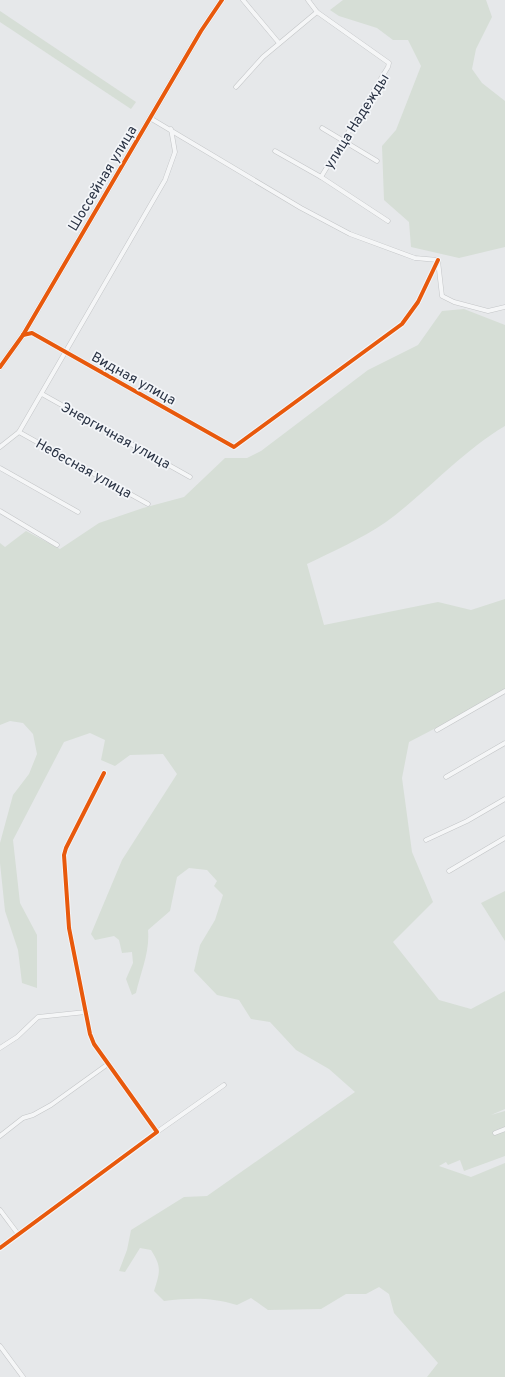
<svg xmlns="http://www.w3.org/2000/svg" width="505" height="1377" viewBox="0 0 505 1377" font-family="Overpass,sans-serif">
<rect width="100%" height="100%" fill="#e6e8ea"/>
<g fill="#d6ded6">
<polygon points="343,0 486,0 492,17 476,49 472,69 482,83 505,101 505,247 459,258 411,247 409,222 384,200 382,146 396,130 421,66 408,40 393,40 377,28 339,16 330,10"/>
<polygon points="0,11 136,102 131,109 0,22"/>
<path d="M464,309L505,325V426C461,452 427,492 386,522C361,539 334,551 307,564L324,625L438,602L471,610L505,599V692L409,742L402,778L412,852L433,902L393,942L439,1000L471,1009L505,991V1109L491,1115L505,1111V1156L464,1171L460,1160L448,1165L446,1162L439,1166L471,1177L505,1163V1377H427L438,1363L394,1313L389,1294L379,1287L366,1294H346L321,1309L268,1310L251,1298L237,1305C210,1297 191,1298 164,1301L154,1291C160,1272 162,1267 151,1250L140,1248L125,1272L119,1271L127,1250L131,1230L184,1197L207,1196L355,1092L329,1069L296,1050L270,1022L251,1019L239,1000L217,995L194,971L200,945L215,920L223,895L214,886L217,881L207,870L189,868L177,877L170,911L148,930C150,952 141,971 136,993L132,995L126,979L133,963L132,952L122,953L119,940L114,936L95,940L91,934L122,860L177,774L163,754L130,755L115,766L101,760L105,740L90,733L64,742L13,840L20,903L37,935V988L22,983L18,950L5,911L0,863V843L13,795L29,774L37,754L33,734L23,723L10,721L0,725V543L5,547L26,531L60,549L99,523L143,508L184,497L225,458H247L261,451L368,370L418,345L442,311Z"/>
<polygon points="505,891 505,941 481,903"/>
</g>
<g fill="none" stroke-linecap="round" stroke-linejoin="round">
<g stroke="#c4c6c8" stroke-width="5">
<g id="minor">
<polyline points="243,0 279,43"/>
<polyline points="308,0 317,12 389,63 388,67 321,177"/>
<polyline points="236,87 263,57 317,12"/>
<polyline points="150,118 301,208 350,234 415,258 438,260"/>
<polyline points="322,128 377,161"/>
<polyline points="275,151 321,177 388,221"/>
<polyline points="438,261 442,296 454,302 488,311 505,307"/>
<polyline points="23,335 32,333 234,447 402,324 418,302 438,260"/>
<polyline points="42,394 190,477"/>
<polyline points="19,432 148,504"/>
<polyline points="0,447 19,432 165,180 175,152 171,129"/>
<polyline points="0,468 78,512"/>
<polyline points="0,511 57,545"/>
<polyline points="437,730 505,691"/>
<polyline points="446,777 505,743"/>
<polyline points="426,840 467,821 505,799"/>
<polyline points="449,871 505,838"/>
<polyline points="0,1048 17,1037 38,1017 86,1012"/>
<polyline points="157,1132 224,1085"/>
<polyline points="495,1133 505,1129"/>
<polyline points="0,1136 23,1118 33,1115 51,1105 108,1064"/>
<polyline points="0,1210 18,1234"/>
<polyline points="0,1248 157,1132 94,1044 90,1034 69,928 64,855 66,848 104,773"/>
<polyline points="0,1346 23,1377"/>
</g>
</g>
<g stroke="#c4c6c8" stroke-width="6">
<polyline id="tertiary" points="0,367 23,335 201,31 222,0"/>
</g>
<use href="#minor" stroke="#f5f6f7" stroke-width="4"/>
<use href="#tertiary" stroke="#f5f6f7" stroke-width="5"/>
<g stroke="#f4f6f9" stroke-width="6">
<g id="cycleway">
<polyline points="23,335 32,333 234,447 402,324 418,302 438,260"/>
<polyline points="0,367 23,335 201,31 222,0"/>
<polyline points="0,1248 157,1132 94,1044 90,1034 69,928 64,855 66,848 104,773"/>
</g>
</g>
<use href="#cycleway" stroke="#e8590c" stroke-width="4"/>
</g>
<g text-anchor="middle" stroke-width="3.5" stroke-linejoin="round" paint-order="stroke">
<g font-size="14" fill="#2b3445" stroke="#f4f6f9">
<text transform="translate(356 121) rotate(-58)" y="5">улица Надежды</text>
<text transform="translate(102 178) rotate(-59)" y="5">Шоссейная улица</text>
<text transform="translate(134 378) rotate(29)" y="5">Видная улица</text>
<text transform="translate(116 435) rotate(29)" y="5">Энергичная улица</text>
<text transform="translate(84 468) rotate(29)" y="5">Небесная улица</text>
</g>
</g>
</svg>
